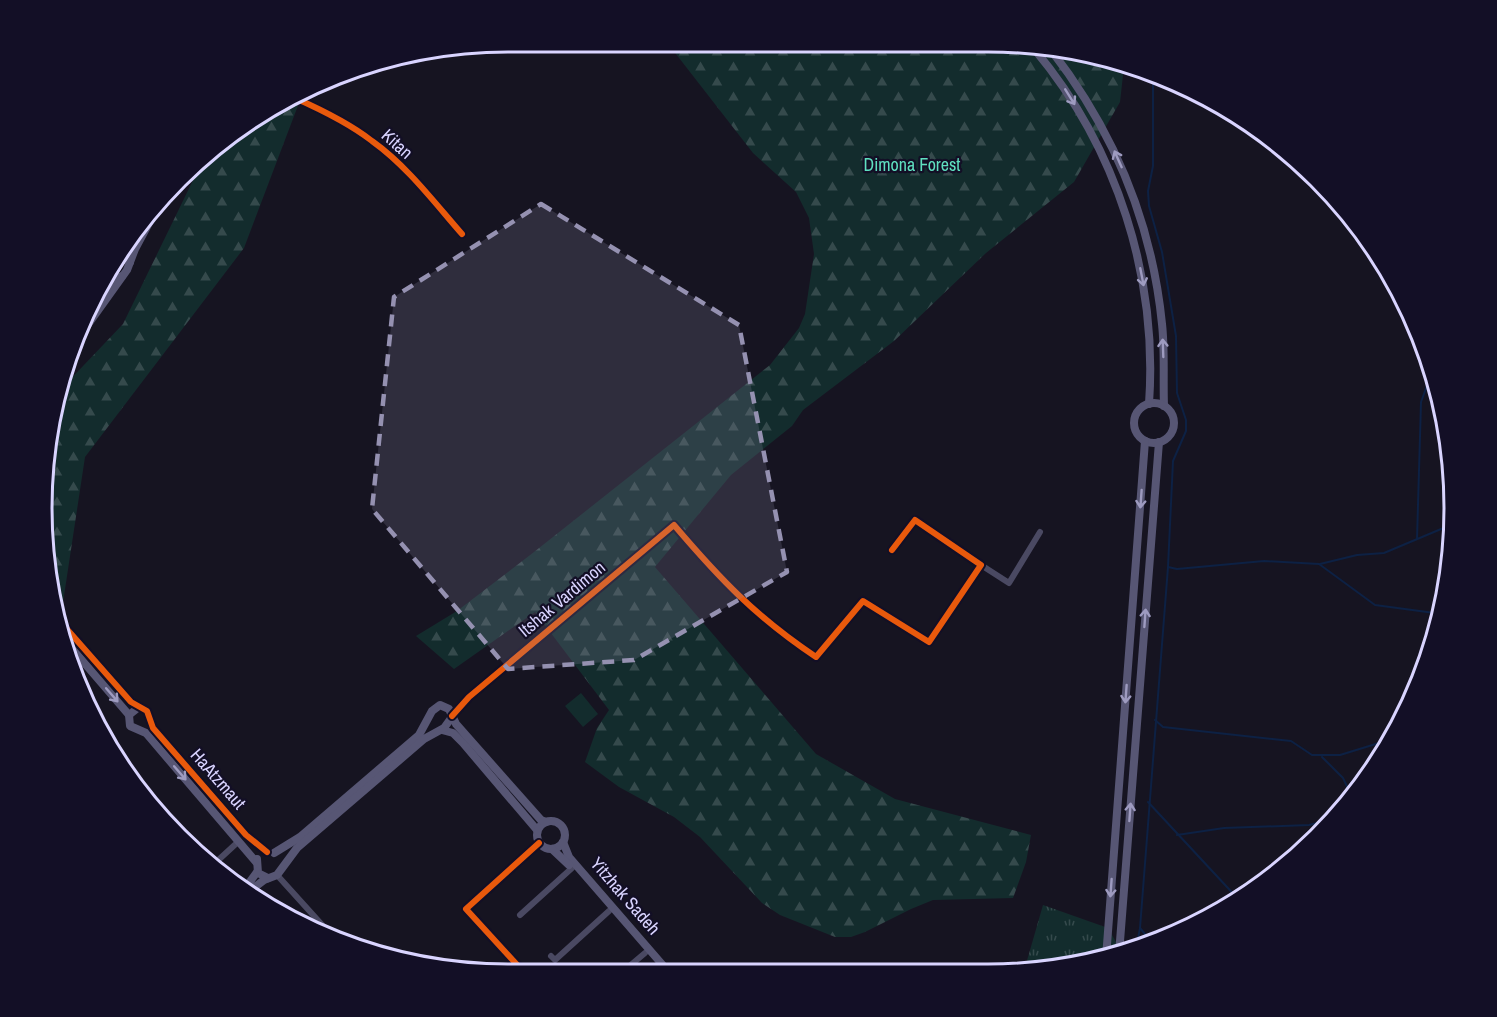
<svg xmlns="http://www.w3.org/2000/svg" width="1497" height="1017" viewBox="0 0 1497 1017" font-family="'Archivo Narrow',sans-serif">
<defs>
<pattern id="grass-tufts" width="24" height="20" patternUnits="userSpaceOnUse" patternTransform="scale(1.5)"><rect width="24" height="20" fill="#132c2d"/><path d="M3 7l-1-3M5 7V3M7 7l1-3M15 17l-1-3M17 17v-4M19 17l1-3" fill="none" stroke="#354a4c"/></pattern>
<pattern id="forest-firs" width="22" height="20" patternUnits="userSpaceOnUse" patternTransform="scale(1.5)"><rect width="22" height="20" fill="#132c2d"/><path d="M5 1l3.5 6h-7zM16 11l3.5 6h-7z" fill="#354a4c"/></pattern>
</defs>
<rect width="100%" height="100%" fill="#161421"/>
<polygon fill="url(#grass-tufts)" points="1043,905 1108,928 1116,942 1116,955 1080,966 1024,971"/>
<g fill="url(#forest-firs)">
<polygon points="669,45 1079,51 1124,66 1120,102 1074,182 986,253 894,341 803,410 792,426 731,475 655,567 816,754 895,799 1031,835 1026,862 1013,898 933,900 911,909 865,932 851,937 835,937 780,915 762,903 700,837 674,817 619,787 585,762 597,728 609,710 535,612 454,669 416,636 457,611 534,552 770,365 799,328 805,314 814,254 809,218 796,192 753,153"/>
<polygon points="302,95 244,248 85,457 62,609 51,596 43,478 64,386 123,324 199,168 249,121"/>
</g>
<polygon fill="#132c2d" points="581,693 598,714 583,727 565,706"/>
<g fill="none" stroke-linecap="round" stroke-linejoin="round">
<g stroke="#0d2144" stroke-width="2">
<polyline points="1417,539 1421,402 1432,372"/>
<polyline points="1320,564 1357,555 1384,553 1453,524"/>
<polyline points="1168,567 1177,569 1264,561 1319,564 1375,605 1442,614"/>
<polyline points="1155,720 1163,727 1291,741 1312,755 1340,755 1392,739"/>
<polyline points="1322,757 1343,778 1352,797"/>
<polyline points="1148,802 1240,901"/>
<polyline points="1177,835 1224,828 1309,825 1334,819"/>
<polyline points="1140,928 1153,944"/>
<polyline points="1136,949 1140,928 1168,567 1173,461 1186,431 1186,420 1177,393 1176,336 1162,252 1149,206 1148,191 1153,166 1153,76"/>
</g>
<g stroke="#4a4962" stroke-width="6">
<path d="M295,98C322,110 349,123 372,141C407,166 434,202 462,234"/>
<polyline points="981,565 1009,583 1040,532"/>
<path d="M452,716L469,697L674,525C720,579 756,617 816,657L863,601L929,642L981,565L915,520L892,550"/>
<polyline points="214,864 239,841"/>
<polyline points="277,875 333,937"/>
<polyline points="520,915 572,868"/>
<polyline points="551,956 555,960 609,911"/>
<polyline points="520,968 466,909 539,843"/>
<polyline points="626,969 645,953"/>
</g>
<g stroke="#575674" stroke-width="8">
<path d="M1035,50C1117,148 1158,277 1149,404"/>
<path d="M1051,50C1113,130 1152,223 1162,324C1165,351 1163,379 1164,406"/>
<polyline points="123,252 129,257 130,262"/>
<polyline points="108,277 114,280 122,276"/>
<polyline points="74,344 127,270 135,249 158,206"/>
<circle cx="1154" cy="423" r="20"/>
<polyline points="58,619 131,702 147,711 153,728 246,835 267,852"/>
<polyline points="68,644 129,715"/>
<polyline points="139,707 129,715 130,726 146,733 256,862"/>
<polyline points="442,730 453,733 463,743 537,830"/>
<circle cx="551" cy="835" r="14"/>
<polyline points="563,842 569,857 667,970"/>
<polyline points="552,849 569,865"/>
<polyline points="274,853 300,837 419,735 432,711 440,705 449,709 456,724 541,820 546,822"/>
<polyline points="257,859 258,873 268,878"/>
<polyline points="246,887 257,872"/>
<polyline points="251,890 264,880 277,875 297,848 424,739 444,728 452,717"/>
<polyline points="1119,954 1159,442"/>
<polyline points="1106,958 1145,441"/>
</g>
<g stroke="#130f26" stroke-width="10">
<g id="cycleway">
<path d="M295,98C322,110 349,123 372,141C407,166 434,202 462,234"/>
<polyline points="58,619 131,702 147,711 153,728 246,835 267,852"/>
<path d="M452,716L469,697L674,525C720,579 756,617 816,657L863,601L929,642L981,565L915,520L892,550"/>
<polyline points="520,968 466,909 539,843"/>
</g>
</g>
<use href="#cycleway" stroke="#e8590c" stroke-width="6"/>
</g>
<defs><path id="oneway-shaft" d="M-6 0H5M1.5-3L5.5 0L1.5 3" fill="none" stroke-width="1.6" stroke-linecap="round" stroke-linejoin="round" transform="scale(1.5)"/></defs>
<g stroke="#9e9bc0">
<use href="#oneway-shaft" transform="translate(1070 97) rotate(58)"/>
<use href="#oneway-shaft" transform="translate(1118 159) rotate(-114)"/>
<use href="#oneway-shaft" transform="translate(1142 277) rotate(79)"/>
<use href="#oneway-shaft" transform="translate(1163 348) rotate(-92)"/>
<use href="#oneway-shaft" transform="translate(1141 499) rotate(94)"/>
<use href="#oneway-shaft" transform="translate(1145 618) rotate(-86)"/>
<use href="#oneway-shaft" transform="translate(1126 694) rotate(94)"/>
<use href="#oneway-shaft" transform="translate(112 695) rotate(49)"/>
<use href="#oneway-shaft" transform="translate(180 773) rotate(49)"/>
<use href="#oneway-shaft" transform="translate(1130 812) rotate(-86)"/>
<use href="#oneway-shaft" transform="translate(1111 888) rotate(94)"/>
</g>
<path fill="#9591b1" fill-opacity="0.2" stroke="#9591b1" stroke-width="4.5" stroke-dasharray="12 8" stroke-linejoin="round" d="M541,204L739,325L787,572L634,660L508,669L372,509L394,297Z"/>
<g text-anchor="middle" stroke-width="4.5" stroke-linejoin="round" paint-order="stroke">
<g font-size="18" fill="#d9d4ff" stroke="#130f26">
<text transform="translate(397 144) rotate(42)" y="6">Kitan</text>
<text transform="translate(562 599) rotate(-40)" y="6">Itshak Vardimon</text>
<text transform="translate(218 779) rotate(49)" y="6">HaAtzmaut</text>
<text transform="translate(625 896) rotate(49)" y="6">Yitzhak Sadeh</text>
</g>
<g font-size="18" fill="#5fe0c0" stroke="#130f26">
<text x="912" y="171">Dimona Forest</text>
</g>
</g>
<path d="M0 0H1497V1017H0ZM508 52H988A456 456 0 0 1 1444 508V508A456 456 0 0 1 988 964H508A456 456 0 0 1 52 508V508A456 456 0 0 1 508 52Z" fill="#130f26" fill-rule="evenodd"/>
<path fill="none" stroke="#d9d4ff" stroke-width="3" d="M508 52H988A456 456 0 0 1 1444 508V508A456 456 0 0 1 988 964H508A456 456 0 0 1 52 508V508A456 456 0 0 1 508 52Z"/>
</svg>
